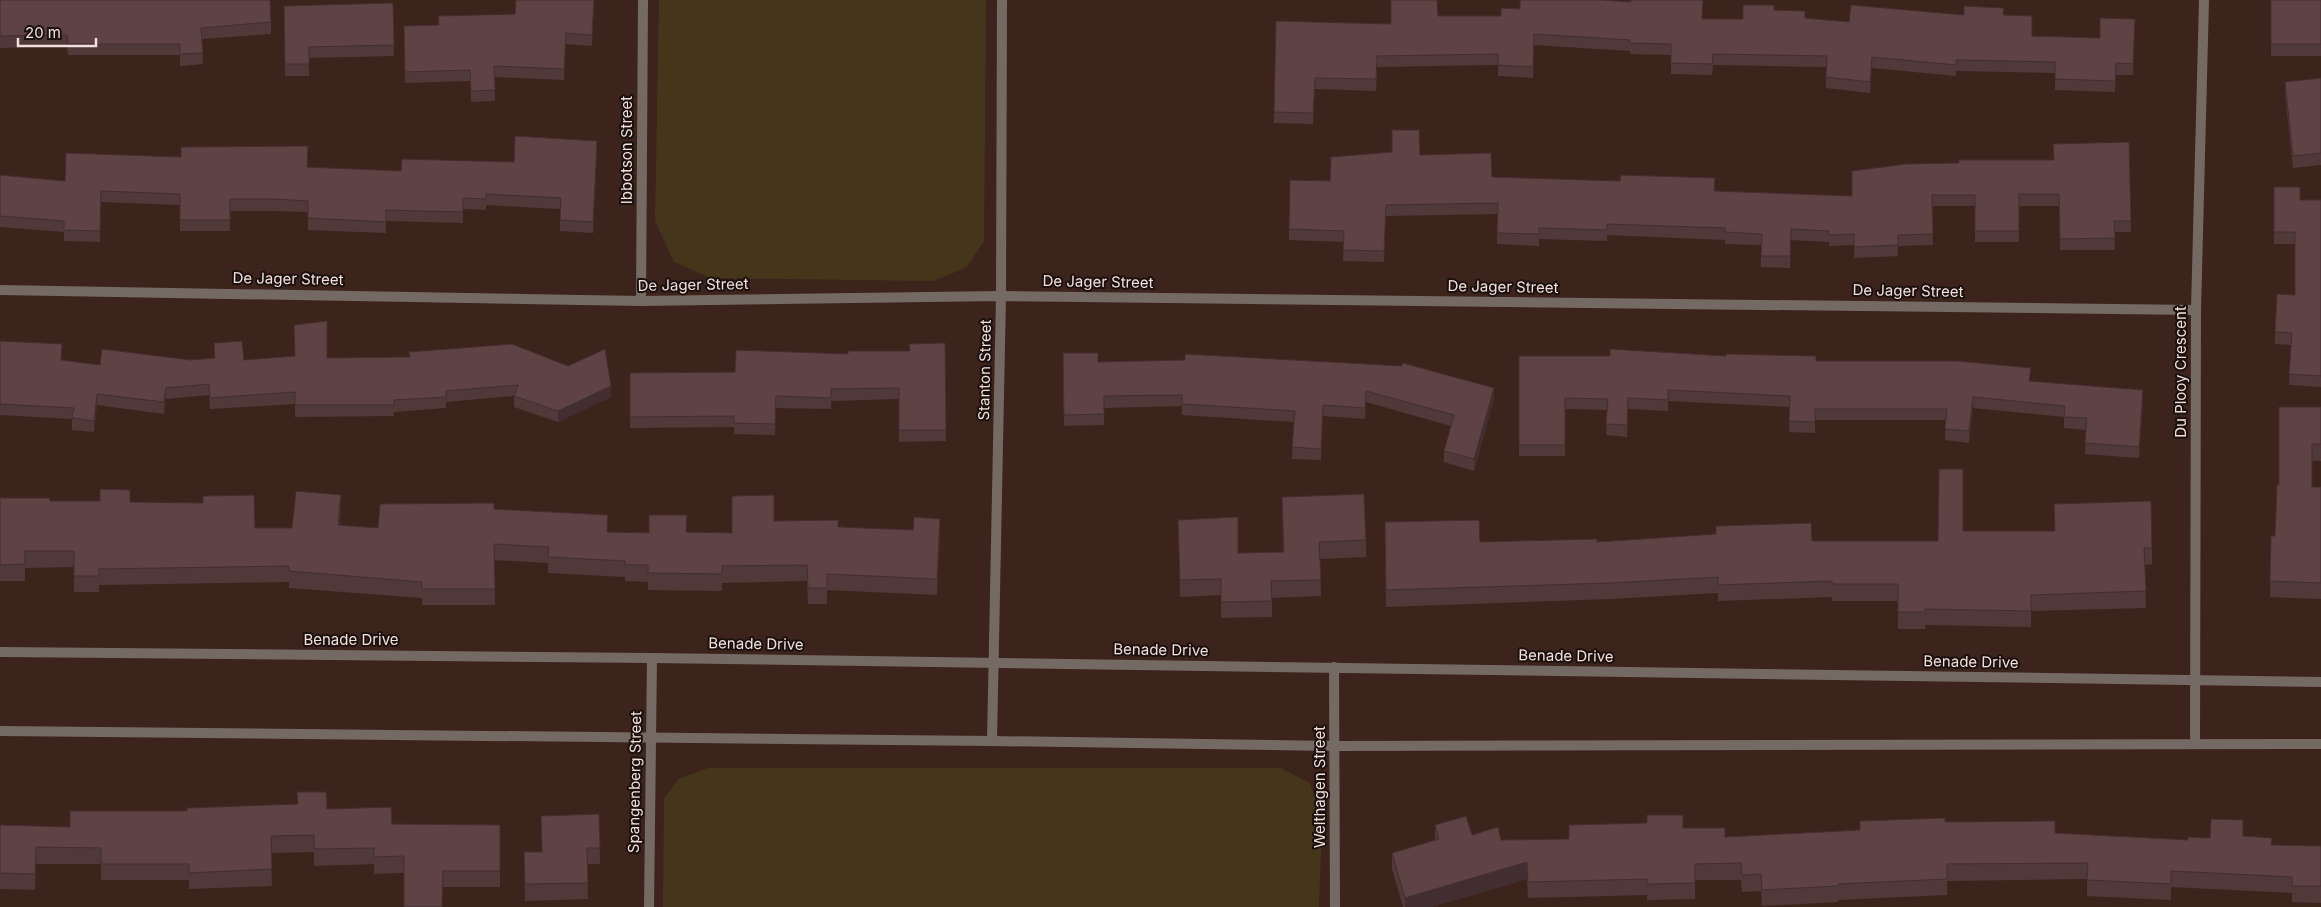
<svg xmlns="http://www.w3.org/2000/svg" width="2321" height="907" viewBox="0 0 2321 907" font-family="Inter,sans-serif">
<rect width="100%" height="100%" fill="#3c241d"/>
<g fill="#44351b">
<polygon points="659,0 986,0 984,241 967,267 934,281 711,278 674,262 655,221"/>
<polygon points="708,768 1281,768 1310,783 1322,821 1319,907 663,907 664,799 678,779"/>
</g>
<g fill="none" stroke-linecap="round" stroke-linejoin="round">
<g stroke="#756a63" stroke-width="10">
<polyline points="0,290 641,301 1001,296 2196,310"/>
<polyline points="641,301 643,0"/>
<polyline points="1334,667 1335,907"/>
<polyline points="992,741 1001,296 1002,0"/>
<polyline points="2195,744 2196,310 2204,0"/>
<polyline points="649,907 652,658"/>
</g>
<g stroke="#756a63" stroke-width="10">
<polyline points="0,652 652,658 2321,682"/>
<polyline points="0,731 992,741 1335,746 2321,744"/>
</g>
</g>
<g fill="#51393a">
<polygon points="0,0 271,22 271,34 202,39 203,64 180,66 180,55 68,55 67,46 0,48"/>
<rect x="2271" y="0" width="50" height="56"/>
<polygon points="393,3 394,56 309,58 309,76 285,76 284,6"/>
<polygon points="594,6 592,46 566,44 564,80 494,77 495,101 471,102 470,81 405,83 404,38 438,25 515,14"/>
<polygon points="1774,10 1805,18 1849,22 1964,15 2004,15 2032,36 2100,38 2135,19 2133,75 2116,75 2115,92 2055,90 2055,73 1956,71 1956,76 1872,68 1870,93 1826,88 1826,67 1713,65 1712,75 1671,74 1671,55 1630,54 1630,51 1534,45 1533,78 1498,76 1498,65 1377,67 1376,91 1315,89 1313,124 1274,123 1276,21 1391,24 1438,16 1743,19"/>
<polygon points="2321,78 2321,165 2293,168 2285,93 2285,82"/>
<polygon points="2129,142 2131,232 2114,232 2115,250 2060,250 2059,206 2019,206 2019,242 1975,242 1975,206 1932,206 1933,245 1898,246 1898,256 1854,258 1854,245 1829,246 1829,242 1791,240 1790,268 1761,267 1761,245 1725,244 1725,240 1607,235 1607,241 1539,239 1539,246 1497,244 1497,214 1386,216 1384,262 1343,261 1344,242 1289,240 1289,229 1330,181 1420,155 1492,177 1715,191 1852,196 2053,160"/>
<polygon points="597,152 593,233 560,231 560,209 486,205 486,210 463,209 463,223 386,221 386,233 308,230 308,212 274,211 230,211 230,231 180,231 180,205 101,202 100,242 64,241 64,232 0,227 0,175 65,181 181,157 308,157 307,167 401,171 514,162"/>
<polygon points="2274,187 2300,200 2321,200 2321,387 2289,385 2291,345 2275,344 2275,332 2295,295 2295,244 2274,244"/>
<polygon points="0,341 61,360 100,365 214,358 214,343 244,360 327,358 409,357 409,352 611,397 558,422 514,407 514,396 446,402 446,408 394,412 394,416 295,417 295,404 210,409 209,395 166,399 164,414 97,405 94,432 72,430 72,419 0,415"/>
<polygon points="945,343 946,441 899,442 899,399 831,401 831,409 776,408 775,435 734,434 734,427 630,428 630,373 735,372 848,354 909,351"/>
<polygon points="1063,353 1098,362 1494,399 1474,471 1444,462 1444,451 1451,426 1366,402 1365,419 1323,416 1321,460 1292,459 1294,422 1182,415 1182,406 1104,408 1104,425 1064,426"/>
<polygon points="1519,356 1816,361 2030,381 2143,402 2139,458 2085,454 2086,430 2064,428 2064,417 1973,408 1969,443 1945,440 1946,420 1815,420 1815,433 1789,432 1790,407 1668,401 1668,411 1628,409 1627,437 1606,435 1607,410 1565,409 1565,456 1519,456"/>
<polygon points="2321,407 2321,461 2312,461 2312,487 2321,487 2321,599 2270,597 2270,581 2275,536 2279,485"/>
<polygon points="1282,497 1366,540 1366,557 1320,559 1321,596 1272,598 1272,617 1221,618 1221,595 1180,597 1178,520 1238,553 1283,552"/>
<polygon points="0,498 50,501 100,501 130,502 255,528 292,528 341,512 340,525 378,528 494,509 608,532 732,533 774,521 940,535 937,595 827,590 827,604 808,604 807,581 722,583 722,591 648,590 648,582 625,581 625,577 548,573 548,563 494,560 495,605 422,605 422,598 289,588 289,582 99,585 99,592 74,592 74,567 25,568 25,581 0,581"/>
<polygon points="2054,504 2152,548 2152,564 2145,565 2146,608 2031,611 2031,627 1925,625 1925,629 1898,629 1898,601 1832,601 1832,597 1718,601 1718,593 1610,599 1386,607 1385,538 1480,542 1938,541 1963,531 2055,531"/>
<polygon points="327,809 392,824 500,825 500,887 443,887 404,873 374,874 374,864 314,866 314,852 271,853 272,886 189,889 189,880 101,880 101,864 36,864 35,890 0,889 0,825 70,827 187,811"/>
<polygon points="599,814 600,864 587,864 588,899 525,901 524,852 542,852"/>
<polygon points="1945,822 2055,833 2188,840 2210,838 2243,836 2272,845 2321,846 2321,903 2292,902 2292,893 2171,887 2171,900 2087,896 2087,879 1947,881 1947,895 1838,900 1838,902 1762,906 1761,891 1742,892 1741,880 1695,880 1695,899 1647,900 1647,895 1528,898 1527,879 1431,907 1403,907 1392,869 1392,853 1435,840 1435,825 1472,835 1501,840 1569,839 1569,825 1683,828 1725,837 1860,830"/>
</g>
<g fill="#422e30">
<polygon points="594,0 594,6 592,46 592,35"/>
<polygon points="566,33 566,44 564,80 564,69"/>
<polygon points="1534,34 1534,45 1533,78 1533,67"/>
<polygon points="1872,57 1872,68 1870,93 1870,82"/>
<polygon points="597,141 597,152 593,233 593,222"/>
<polygon points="611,386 611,397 558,422 558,411"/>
<polygon points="166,388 166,399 164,414 164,402"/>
<polygon points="1494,388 1494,399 1474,471 1474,459"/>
<polygon points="2143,390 2143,402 2139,458 2139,447"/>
<polygon points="97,394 97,405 94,432 94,421"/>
<polygon points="1973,397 1973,408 1969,443 1969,431"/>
<polygon points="1323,405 1323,416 1321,460 1321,449"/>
<polygon points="341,495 341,512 338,541 338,525"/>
<polygon points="940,519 940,535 937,595 937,579"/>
<polygon points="1527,862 1527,879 1431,907 1405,907 1405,898"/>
</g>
<g fill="#5e4244" stroke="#422e30">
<polygon points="0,0 270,0 271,22 201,28 203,53 180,54 180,44 68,44 67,35 0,36"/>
<polygon points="516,0 594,0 592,35 566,33 564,69 494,66 495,90 471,91 470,70 405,72 404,26 439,25 438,16 515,14"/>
<polygon points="1391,0 1437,0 1438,16 1501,16 1501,8 1520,9 1520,0 1602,0 1631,2 1631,0 1703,0 1702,19 1743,19 1743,5 1774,5 1774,10 1805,11 1805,18 1849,22 1851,5 1964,15 1964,6 2004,8 2003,15 2032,16 2032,36 2100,38 2100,18 2135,19 2133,64 2116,63 2115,81 2055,79 2055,62 1956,60 1956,65 1872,57 1870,82 1826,77 1827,56 1713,54 1712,64 1671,63 1671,44 1630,43 1630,40 1534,34 1533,67 1498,65 1498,54 1377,56 1376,79 1315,78 1313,113 1274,112 1276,21 1391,24"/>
<rect x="2271" y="0" width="50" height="44"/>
<polygon points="393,3 394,45 309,47 309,64 285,64 284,6"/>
<polygon points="2321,78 2321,153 2293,156 2285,82"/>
<polygon points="1392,130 1419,130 1420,155 1491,153 1492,177 1620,181 1621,175 1715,178 1714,191 1852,196 1852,171 1906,164 1959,163 1959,160 2054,160 2053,144 2129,142 2131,221 2114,221 2115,238 2060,239 2059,194 2019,194 2019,231 1975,231 1975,195 1932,195 1933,234 1898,235 1898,245 1854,247 1854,234 1829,235 1829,231 1791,229 1790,256 1761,256 1762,234 1725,232 1725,228 1607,224 1607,230 1539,228 1539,234 1497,233 1498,203 1386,205 1384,251 1343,250 1344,231 1289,229 1290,180 1330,181 1331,157 1392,152"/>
<polygon points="515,136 597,141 593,222 560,220 561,198 486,194 486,199 463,198 463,212 386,210 386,222 308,218 308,201 274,199 230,199 230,220 180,220 180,194 101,191 100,231 64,230 64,221 0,216 0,175 65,181 66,153 181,157 181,147 308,146 307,167 401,171 402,159 514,162"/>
<polygon points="2274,187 2300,187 2300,200 2321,200 2321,376 2289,374 2292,333 2275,332 2277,294 2295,295 2295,232 2274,232"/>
<polygon points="327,321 327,358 410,357 409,352 512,344 568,366 605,349 611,386 558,411 514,396 518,385 446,391 446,397 394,400 394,405 295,405 295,392 210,398 209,384 166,388 164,402 97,394 94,421 72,418 74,408 0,404 0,341 62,344 61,360 100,365 102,349 191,360 215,358 214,343 242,341 244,360 295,356 294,325"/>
<polygon points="945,343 946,430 899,430 899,388 831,389 831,398 776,396 775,424 734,423 734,416 630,417 630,373 735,372 736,350 848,354 848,351 910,351 909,344"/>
<polygon points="1610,349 1726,356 1726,354 1816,356 1816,361 1957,361 2031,368 2029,381 2143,390 2139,447 2085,443 2087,418 2064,417 2065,406 1973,397 1969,431 1945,429 1947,409 1815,409 1815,422 1789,421 1790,396 1668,390 1668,400 1628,398 1627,425 1606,424 1608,399 1565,398 1565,445 1519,445 1519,356 1610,356"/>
<polygon points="1063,353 1098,353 1098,362 1185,360 1185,354 1402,366 1403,363 1494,388 1474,459 1444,451 1454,415 1366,391 1365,408 1323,405 1321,449 1292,447 1295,411 1182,404 1182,395 1104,396 1104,414 1064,415"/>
<polygon points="2279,407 2321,407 2321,444 2312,444 2312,487 2321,487 2321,583 2270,581 2271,536 2275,536 2277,485 2279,485"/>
<polygon points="1939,469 1963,469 1963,531 2055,531 2054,504 2151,501 2152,548 2144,548 2146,591 2031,595 2031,611 1925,609 1925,612 1898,612 1898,584 1832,584 1832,581 1718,585 1718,577 1610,583 1386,590 1385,522 1479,520 1480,542 1597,539 1597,542 1716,534 1716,526 1811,523 1812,541 1938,541"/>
<polygon points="100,489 130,490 130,502 203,503 203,496 254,495 255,528 292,528 296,491 341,495 338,525 378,528 380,504 494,503 494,509 608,515 607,532 649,533 649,515 687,515 686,532 732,533 732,496 774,495 774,521 838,520 838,527 913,530 914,517 940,519 937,579 827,574 827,588 808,588 807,565 722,566 722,574 648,573 648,565 625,565 625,561 548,557 549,547 494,544 495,589 422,589 422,582 289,571 289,566 99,569 99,576 74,576 74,551 25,551 25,564 0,565 0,498 50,498 50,501 100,501"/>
<polygon points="1364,494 1366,540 1319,542 1321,580 1271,581 1272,601 1221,602 1221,579 1180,580 1178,520 1238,517 1238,553 1284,552 1282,497"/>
<polygon points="297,792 326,792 327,809 391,807 392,824 500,825 500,871 443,871 442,907 404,907 404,856 374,857 374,848 314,849 314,835 271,836 272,869 189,873 189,864 101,864 101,848 36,847 35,874 0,873 0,825 70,827 70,811 187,811 187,808 298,804"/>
<polygon points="599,814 600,848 587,848 588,883 525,884 524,852 542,852 541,816"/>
<polygon points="1647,815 1683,815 1683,828 1725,828 1725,837 1860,830 1860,821 1945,818 1945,822 2055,821 2055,833 2188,840 2188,837 2210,838 2211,819 2243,820 2243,836 2272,838 2271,845 2321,846 2321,886 2292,886 2292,877 2171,871 2171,884 2087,880 2088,863 1947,864 1947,879 1838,884 1838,886 1762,890 1761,874 1742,875 1741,863 1695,864 1695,883 1647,884 1647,879 1528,882 1527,862 1405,898 1392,853 1439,839 1435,825 1466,816 1472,835 1498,827 1501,840 1569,839 1569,825 1647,823"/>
</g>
<g text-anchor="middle" stroke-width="4" stroke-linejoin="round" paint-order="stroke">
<g font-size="15" fill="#f1e0dc" stroke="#1b100d">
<text transform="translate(627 150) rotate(-90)" y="5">Ibbotson Street</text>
<text transform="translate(288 279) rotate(1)" y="5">De Jager Street</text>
<text transform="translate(1098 282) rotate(1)" y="5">De Jager Street</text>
<text transform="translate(693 285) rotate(-1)" y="5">De Jager Street</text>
<text transform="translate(1503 287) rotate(1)" y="5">De Jager Street</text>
<text transform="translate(1908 291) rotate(1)" y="5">De Jager Street</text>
<text transform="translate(985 370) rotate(-89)" y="5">Stanton Street</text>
<text transform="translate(2181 372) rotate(-90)" y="5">Du Plooy Crescent</text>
<text x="351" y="645">Benade Drive</text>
<text transform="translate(756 644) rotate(1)" y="5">Benade Drive</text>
<text transform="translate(1161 650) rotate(1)" y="5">Benade Drive</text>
<text transform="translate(1566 656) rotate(1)" y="5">Benade Drive</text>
<text transform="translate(1971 662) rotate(1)" y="5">Benade Drive</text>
<text transform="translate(635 782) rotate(-89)" y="5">Spangenberg Street</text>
<text transform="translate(1320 787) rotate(-90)" y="5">Welthagen Street</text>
</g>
</g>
<path d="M18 38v8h78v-8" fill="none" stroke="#f1e0dc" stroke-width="2.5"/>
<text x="25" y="38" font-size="15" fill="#f1e0dc" stroke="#1b100d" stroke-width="4" paint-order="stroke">20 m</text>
</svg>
